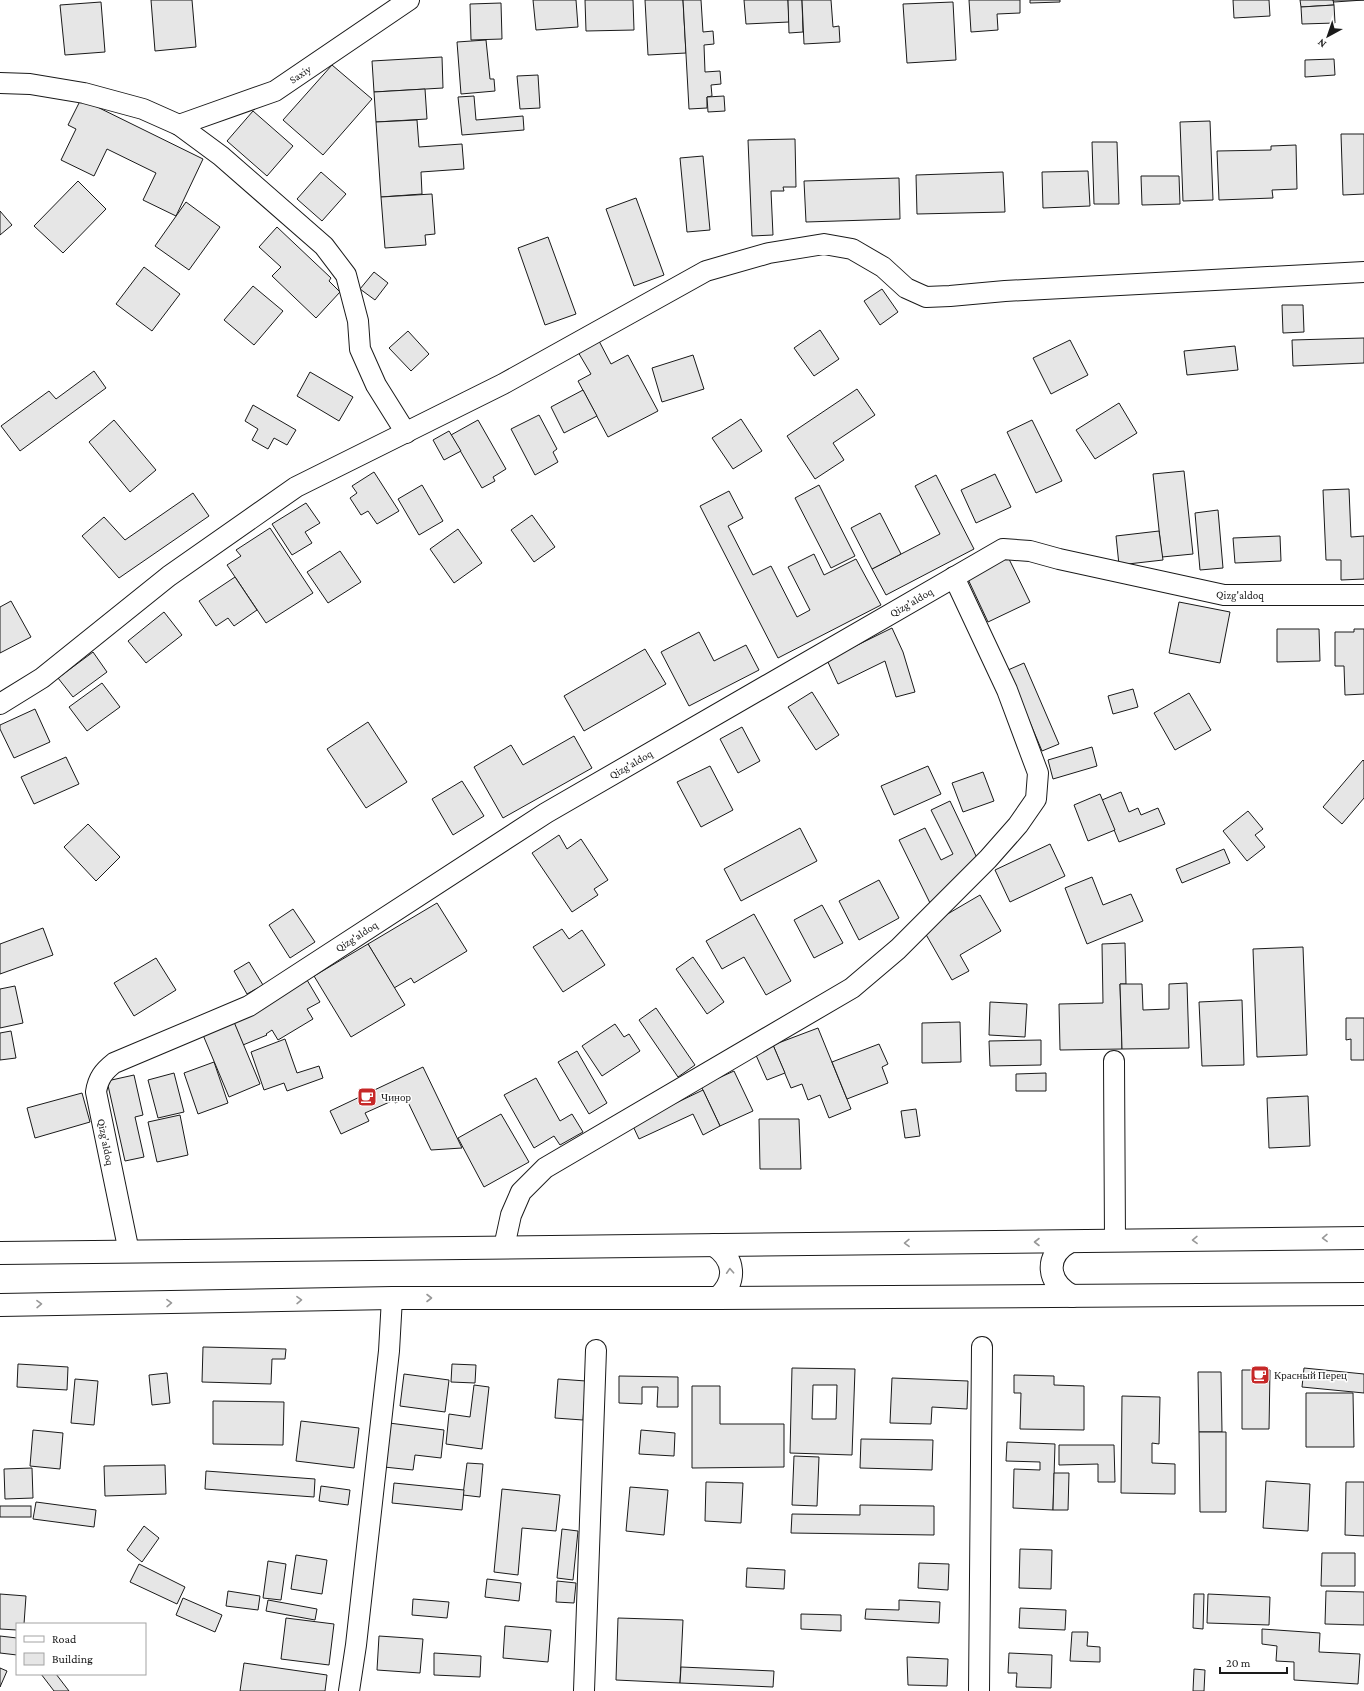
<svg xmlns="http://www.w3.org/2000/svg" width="1364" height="1691" viewBox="0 0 1364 1691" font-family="'Crimson Pro',serif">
<rect width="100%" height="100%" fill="#fff"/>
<g fill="#e6e6e6" stroke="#1a1a1a" fill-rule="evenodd">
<polygon points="151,0 192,0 196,47 155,51"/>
<polygon points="533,0 576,0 578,27 536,30"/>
<polygon points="585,0 633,0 634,30 586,31"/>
<polygon points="645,0 683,0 686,53 648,55"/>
<polygon points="683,0 701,0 703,32 713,31 714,44 704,45 705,72 720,71 721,84 711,85 712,96 707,97 707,108 689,109"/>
<polygon points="744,0 788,0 789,22 746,24"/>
<polygon points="788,0 802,0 803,32 789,33"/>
<polygon points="802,0 831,0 833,27 839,26 840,42 804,44"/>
<polygon points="969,0 1020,0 1020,13 997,14 998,30 971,32"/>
<polygon points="1030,0 1060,0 1060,2 1030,3"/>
<polygon points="1233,0 1269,0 1270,16 1234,18"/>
<polygon points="1300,0 1333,0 1334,5 1301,7"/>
<polygon points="1333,0 1364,0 1334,2"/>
<polygon points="101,2 105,52 65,55 60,5"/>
<polygon points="953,2 956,60 907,63 903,4"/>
<polygon points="501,3 502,39 471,40 470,4"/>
<polygon points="1334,5 1335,23 1302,24 1301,7"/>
<polygon points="486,40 490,79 494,79 495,91 461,94 457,42"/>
<polygon points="442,57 443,88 374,92 372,61"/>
<polygon points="1334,59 1335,75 1305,77 1305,60"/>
<polygon points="332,65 372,99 323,155 283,120"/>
<polygon points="538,75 540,108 520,109 517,76"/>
<polygon points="425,89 427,119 376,122 374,92"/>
<polygon points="474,96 476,120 523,116 524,130 462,135 458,97"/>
<polygon points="724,96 725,111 708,112 707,97"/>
<polygon points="81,99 203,159 176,216 143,200 156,173 107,149 94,176 61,160 76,129 68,125"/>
<polygon points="253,111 293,146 267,176 227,141"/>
<polygon points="417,120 419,147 462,144 464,169 421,172 422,194 381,197 376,122"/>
<polygon points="1210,121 1213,200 1183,201 1180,122"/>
<polygon points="1341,134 1364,134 1364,194 1343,195"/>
<polygon points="795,139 796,187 783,187 784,191 771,191 773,235 752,236 748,140"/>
<polygon points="1092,142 1117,142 1119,204 1094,204"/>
<polygon points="1296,145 1297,189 1272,190 1273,198 1219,200 1217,151 1271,150 1271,146"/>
<polygon points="703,156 710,230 687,232 680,158"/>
<polygon points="1088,171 1090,206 1043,208 1042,172"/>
<polygon points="321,172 346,194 322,221 297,199"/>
<polygon points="1003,172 1005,212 917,214 916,175"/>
<polygon points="1141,176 1179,176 1180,204 1142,205"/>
<polygon points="899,178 900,219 806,222 804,181"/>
<polygon points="78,181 106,209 63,253 34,226"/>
<polygon points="432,194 435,234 425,235 426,245 385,248 381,197"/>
<polygon points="636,198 664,275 634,286 606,209"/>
<polygon points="186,202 220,227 189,270 155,246"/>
<polygon points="0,211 12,225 0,235"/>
<polygon points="277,227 331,278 329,281 340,292 316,318 272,276 281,267 259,247"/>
<polygon points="548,237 576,314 545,325 518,248"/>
<polygon points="144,267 180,294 152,331 116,304"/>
<polygon points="374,272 388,283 375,300 360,289"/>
<polygon points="253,286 283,311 254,345 224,320"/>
<polygon points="882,289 898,312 880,325 864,301"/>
<polygon points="1282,305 1303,305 1304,332 1283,333"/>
<polygon points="820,330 839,359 814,376 794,348"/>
<polygon points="408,331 429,354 411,371 389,348"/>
<polygon points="1364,338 1364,363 1293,366 1292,340"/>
<polygon points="1070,340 1088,375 1051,394 1033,358"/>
<polygon points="599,341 611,364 628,355 658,411 608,437 578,381 591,374 578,352"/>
<polygon points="1235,346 1238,370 1187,375 1184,351"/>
<polygon points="693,355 704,389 662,402 652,368"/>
<polygon points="94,371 106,388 20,451 1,426 49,391 56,399"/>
<polygon points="310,372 353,397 339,421 297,396"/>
<polygon points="857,389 875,415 833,443 844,460 815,479 787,436"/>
<polygon points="583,390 597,416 564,433 551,407"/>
<polygon points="1119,403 1137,433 1095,459 1076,430"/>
<polygon points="253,405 296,430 287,445 274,438 268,449 252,440 258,429 245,421"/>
<polygon points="539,415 557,449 553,452 558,462 535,475 511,429"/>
<polygon points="741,419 762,451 733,469 712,438"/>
<polygon points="114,420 156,470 130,492 89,442"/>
<polygon points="478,420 506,469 493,477 495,481 482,488 451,435"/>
<polygon points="1032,420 1062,481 1036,493 1007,432"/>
<polygon points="449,431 461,451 444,460 433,440"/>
<polygon points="1184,471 1193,554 1162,557 1153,474"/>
<polygon points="374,472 399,511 377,524 368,511 361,515 350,498 357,493 352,486"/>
<polygon points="995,474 1011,507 976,523 961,490"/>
<polygon points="936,475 974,549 886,595 872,569 940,534 915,486"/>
<polygon points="422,485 443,521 419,535 398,499"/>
<polygon points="819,485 855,556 831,568 795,498"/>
<polygon points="1349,489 1351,537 1364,536 1364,579 1341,580 1341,560 1326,560 1323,490"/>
<polygon points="729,491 743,518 728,526 753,575 771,566 797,617 810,610 788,567 814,554 824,575 856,559 881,605 778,658 700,506"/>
<polygon points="193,493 209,516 119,578 82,536 104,517 125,540"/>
<polygon points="306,503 320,523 305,532 312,543 292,555 272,524"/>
<polygon points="1218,510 1223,568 1200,570 1195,513"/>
<polygon points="880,513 901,554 872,569 851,528"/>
<polygon points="532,515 555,547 534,562 511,530"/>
<polygon points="270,528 313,593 266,623 227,565 241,556 236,550"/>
<polygon points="458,529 482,563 454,583 430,549"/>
<polygon points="1159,531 1163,560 1119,565 1116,536"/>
<polygon points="1280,536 1281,561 1235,563 1233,538"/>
<polygon points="340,551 361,582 328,603 307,572"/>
<polygon points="1008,557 1030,602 988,622 967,577"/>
<polygon points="235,577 257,610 234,626 228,618 216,626 199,601"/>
<polygon points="11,601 31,637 0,653 0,607"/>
<polygon points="1179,602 1230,612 1220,663 1169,653"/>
<polygon points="164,612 182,635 146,663 128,641"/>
<polygon points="892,628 903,652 915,692 896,697 885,661 838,684 827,660"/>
<polygon points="1277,629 1319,629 1320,661 1277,662"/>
<polygon points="1354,629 1364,629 1364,694 1345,695 1344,666 1335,666 1335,632 1354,632"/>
<polygon points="699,632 714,661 746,645 759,670 689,706 661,652"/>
<polygon points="645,649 666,684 584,731 564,696"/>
<polygon points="93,652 107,672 73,697 58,678"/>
<polygon points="1024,663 1059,744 1042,751 1008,670"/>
<polygon points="102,683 120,707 87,731 69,707"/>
<polygon points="1133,689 1138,707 1113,714 1108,696"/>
<polygon points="812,692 839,735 816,750 788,707"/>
<polygon points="1189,693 1211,730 1175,750 1154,713"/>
<polygon points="35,709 50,742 14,758 0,729 0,725"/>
<polygon points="368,722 407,782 366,808 327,749"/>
<polygon points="742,727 760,761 738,773 720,739"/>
<polygon points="574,736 592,768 503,818 474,767 511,745 523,765"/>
<polygon points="1092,747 1097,766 1053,779 1048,760"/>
<polygon points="66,757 79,784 34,804 21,777"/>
<polygon points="1363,760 1364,761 1364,798 1342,824 1323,807"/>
<polygon points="710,766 733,810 701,827 677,782"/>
<polygon points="928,766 941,794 894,815 881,786"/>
<polygon points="983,772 994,801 963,812 952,783"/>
<polygon points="462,781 484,816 453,835 432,799"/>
<polygon points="1121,792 1129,812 1138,808 1141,815 1158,808 1165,824 1119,842 1102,800"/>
<polygon points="1100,794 1115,830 1088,841 1074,805"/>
<polygon points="950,801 977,858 930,903 899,840 925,828 941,860 953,854 931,810"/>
<polygon points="1248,811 1263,829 1255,835 1265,847 1247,861 1223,831"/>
<polygon points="88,824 120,857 96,881 64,847"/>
<polygon points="800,828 817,861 741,901 724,869"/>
<polygon points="559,835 567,849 581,839 608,880 594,889 598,895 572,912 532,853"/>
<polygon points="1050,844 1065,876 1010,902 995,870"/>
<polygon points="1224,849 1230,863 1182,883 1176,869"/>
<polygon points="1092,877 1103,905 1131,894 1143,921 1087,944 1065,888"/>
<polygon points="879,880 899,918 859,940 839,901"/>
<polygon points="980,895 1001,931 960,955 969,971 952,980 924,931 927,926"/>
<polygon points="437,903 467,951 414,983 411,978 394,988 368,944"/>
<polygon points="822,905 843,943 814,958 794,920"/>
<polygon points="293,909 315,942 290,958 269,925"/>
<polygon points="754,914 791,981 766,995 744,957 722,969 706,941"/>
<polygon points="43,928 53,955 0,974 0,944"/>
<polygon points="562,929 569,939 582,930 605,965 563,992 533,947"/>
<polygon points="1125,943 1126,984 1120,984 1122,1049 1060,1050 1059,1004 1103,1003 1102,944"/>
<polygon points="368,944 405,1005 351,1037 314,976"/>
<polygon points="1303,947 1307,1055 1257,1057 1253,949"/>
<polygon points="693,957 724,1002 707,1014 676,969"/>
<polygon points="156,958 176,990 134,1016 114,983"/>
<polygon points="249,962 263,985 247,994 234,971"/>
<polygon points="307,980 320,1002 307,1009 313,1019 278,1040 272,1030 266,1034 267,1035 243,1045 233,1021"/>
<polygon points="1187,983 1189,1048 1122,1049 1120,984 1142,984 1143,1010 1169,1009 1169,984"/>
<polygon points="15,986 23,1023 0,1028 0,989"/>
<polygon points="1242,1000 1244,1065 1202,1066 1199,1002"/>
<polygon points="990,1002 1027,1004 1025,1037 989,1035"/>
<polygon points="656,1008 695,1065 678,1077 639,1020"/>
<polygon points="1346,1018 1364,1018 1364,1060 1351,1060 1351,1039 1346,1040"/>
<polygon points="234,1022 260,1084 229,1097 203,1035"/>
<polygon points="960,1022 961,1062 922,1063 922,1023"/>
<polygon points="615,1024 624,1037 629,1034 640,1051 602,1076 582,1046"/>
<polygon points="818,1028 851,1109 829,1118 820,1095 808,1100 802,1084 791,1088 773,1045"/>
<polygon points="11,1031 16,1058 0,1060 0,1033"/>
<polygon points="285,1039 297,1073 319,1066 323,1078 287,1091 284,1083 264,1090 251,1052"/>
<polygon points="1041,1040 1041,1065 990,1066 989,1041"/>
<polygon points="879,1044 888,1064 882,1067 888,1083 847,1099 832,1062"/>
<polygon points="773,1045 785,1073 767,1080 755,1053"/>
<polygon points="577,1051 607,1103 589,1114 558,1062"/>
<polygon points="214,1062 228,1103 198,1114 184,1073"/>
<polygon points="423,1067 462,1148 431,1150 406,1098 395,1103 394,1100 365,1113 369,1121 341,1134 330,1111"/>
<polygon points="734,1071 753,1111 720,1126 701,1086"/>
<polygon points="174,1073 184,1112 158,1118 148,1080"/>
<polygon points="1046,1073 1046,1091 1016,1091 1016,1074"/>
<polygon points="134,1075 143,1115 135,1117 144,1157 125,1161 107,1081"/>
<polygon points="536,1078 560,1121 572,1114 583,1132 560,1145 554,1136 534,1148 504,1095"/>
<polygon points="703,1090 720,1126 703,1135 693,1114 639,1139 632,1124"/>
<polygon points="82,1093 90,1122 35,1138 27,1108"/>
<polygon points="1308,1096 1310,1146 1269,1148 1267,1098"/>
<polygon points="916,1109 920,1136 905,1138 901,1111"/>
<polygon points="501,1114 529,1162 484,1187 458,1138"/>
<polygon points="180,1115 188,1155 157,1162 148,1122"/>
<polygon points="759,1119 799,1119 801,1169 760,1169"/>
<polygon points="203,1347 286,1349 285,1359 272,1359 271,1384 202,1382"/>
<polygon points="18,1364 68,1367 67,1390 17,1387"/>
<polygon points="452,1364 476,1365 475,1383 451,1382"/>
<path d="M792,1368L855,1369L852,1455L790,1453ZM813,1385H837L836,1419H812Z"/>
<polygon points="1304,1368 1364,1374 1364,1393 1302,1387"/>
<polygon points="1242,1370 1270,1370 1269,1429 1242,1429"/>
<polygon points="1198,1372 1221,1372 1222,1432 1199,1432"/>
<polygon points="167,1373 170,1403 152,1405 149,1375"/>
<polygon points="404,1374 449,1380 445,1412 400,1406"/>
<polygon points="1014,1375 1054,1376 1054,1385 1084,1386 1084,1430 1020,1429 1021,1393 1014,1393"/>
<polygon points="619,1376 678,1377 678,1407 657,1407 658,1387 642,1387 642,1404 619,1403"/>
<polygon points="892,1378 968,1381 967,1409 932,1407 931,1424 890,1423"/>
<polygon points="75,1379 98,1381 94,1425 71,1423"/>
<polygon points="558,1379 586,1381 583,1420 555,1418"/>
<polygon points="474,1385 489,1387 482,1449 446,1444 449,1414 470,1417"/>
<polygon points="692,1386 720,1386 720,1424 784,1424 784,1467 692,1468"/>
<polygon points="1306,1393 1353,1393 1354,1447 1306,1447"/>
<polygon points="1122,1396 1160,1397 1159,1444 1152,1443 1152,1463 1175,1464 1175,1494 1121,1493"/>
<polygon points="213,1401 284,1402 283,1445 213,1444"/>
<polygon points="301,1421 359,1428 354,1468 296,1461"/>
<polygon points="389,1423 444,1430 441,1458 415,1455 413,1470 384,1467"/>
<polygon points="33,1430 63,1433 60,1469 30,1466"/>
<polygon points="641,1430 675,1433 674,1456 639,1454"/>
<polygon points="1199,1432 1226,1432 1226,1512 1200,1512"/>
<polygon points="861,1439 933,1440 932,1470 860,1468"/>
<polygon points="1007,1442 1055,1444 1053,1510 1013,1508 1014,1469 1040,1470 1040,1462 1006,1461"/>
<polygon points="1059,1445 1114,1445 1115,1482 1098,1482 1098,1464 1059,1465"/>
<polygon points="794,1456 819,1457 817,1506 792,1505"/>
<polygon points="467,1463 483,1464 480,1497 463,1495"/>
<polygon points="165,1465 166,1494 105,1496 104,1466"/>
<polygon points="32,1468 33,1498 5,1499 4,1469"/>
<polygon points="206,1471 315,1479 314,1497 205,1489"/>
<polygon points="1054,1473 1069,1473 1068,1510 1053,1510"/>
<polygon points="1266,1481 1310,1484 1308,1531 1263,1528"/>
<polygon points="706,1482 743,1483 741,1523 705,1521"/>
<polygon points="1346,1482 1364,1482 1364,1536 1345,1535"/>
<polygon points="394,1483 464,1490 462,1510 392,1503"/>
<polygon points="321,1486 350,1490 348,1505 319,1501"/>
<polygon points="630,1487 668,1490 664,1535 626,1531"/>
<polygon points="502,1489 560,1495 556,1531 522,1528 518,1575 494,1572"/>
<polygon points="36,1502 96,1510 94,1527 33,1519"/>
<polygon points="860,1505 934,1506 934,1535 791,1533 792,1514 860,1515"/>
<rect x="0" y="1506" width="31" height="11"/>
<polygon points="144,1526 159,1538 142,1562 127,1550"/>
<polygon points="562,1529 578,1531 573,1580 557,1578"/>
<polygon points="1020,1549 1052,1550 1051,1589 1019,1588"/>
<polygon points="1322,1553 1355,1553 1355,1586 1321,1586"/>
<polygon points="296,1555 327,1560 322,1594 291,1589"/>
<polygon points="268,1561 286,1564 281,1600 263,1598"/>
<polygon points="919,1563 949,1564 948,1590 918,1588"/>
<polygon points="139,1564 185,1587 177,1604 130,1582"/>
<polygon points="747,1568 785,1570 784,1589 746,1587"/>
<polygon points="487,1579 521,1583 519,1601 485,1597"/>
<polygon points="557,1581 576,1583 574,1603 556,1602"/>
<polygon points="228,1591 260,1596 258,1610 226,1606"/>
<polygon points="1326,1591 1364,1592 1364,1625 1325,1624"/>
<polygon points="0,1594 26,1596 24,1624 17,1624 17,1630 0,1629"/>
<polygon points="1194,1594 1204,1594 1203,1629 1193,1628"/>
<polygon points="1208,1594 1270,1597 1269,1625 1207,1623"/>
<polygon points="183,1598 222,1615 215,1632 176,1615"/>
<polygon points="413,1599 449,1602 447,1618 412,1615"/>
<polygon points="268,1600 317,1609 315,1620 266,1611"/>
<polygon points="899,1600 940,1602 939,1623 865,1619 866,1609 899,1610"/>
<polygon points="1020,1608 1066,1610 1065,1630 1019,1628"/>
<polygon points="801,1614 841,1615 841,1631 801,1629"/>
<polygon points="286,1618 334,1624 329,1665 281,1659"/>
<polygon points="618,1618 683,1620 680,1683 616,1680"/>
<polygon points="505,1626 551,1630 548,1662 503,1658"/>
<polygon points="1262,1629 1320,1633 1319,1652 1360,1654 1358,1684 1294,1680 1294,1662 1276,1661 1277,1646 1262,1644"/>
<polygon points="1072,1632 1088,1632 1087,1646 1100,1647 1100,1662 1070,1661"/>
<polygon points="0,1636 17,1638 17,1655 0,1653"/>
<polygon points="379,1636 423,1639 420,1673 377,1670"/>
<polygon points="434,1653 481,1656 480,1677 434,1675"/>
<polygon points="1009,1653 1052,1655 1051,1688 1016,1687 1017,1673 1008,1673"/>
<polygon points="907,1657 948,1659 947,1686 908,1685"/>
<polygon points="244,1663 327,1675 325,1691 240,1691"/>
<polygon points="681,1667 774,1671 773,1687 680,1683"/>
<polygon points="0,1668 7,1671 0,1687"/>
<polygon points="1194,1669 1205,1670 1204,1691 1193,1691"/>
<polygon points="41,1674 56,1674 69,1691 54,1691"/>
</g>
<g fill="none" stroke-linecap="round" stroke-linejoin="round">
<g stroke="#1a1a1a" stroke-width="22">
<g id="street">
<polyline points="0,83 30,84 84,93 143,109 179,125 221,156 324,246 346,275 358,321 360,349 376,385 406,433"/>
<path id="s1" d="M179,125L275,91L409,0"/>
<polyline points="0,704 42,678 169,576 296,487 503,384 706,271 769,253 824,244 852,249 883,267 906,288 926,297 950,296 1005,291 1364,272"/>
<polyline points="1114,1061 1115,1241"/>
<polyline points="504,1247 511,1215 521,1192 545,1168 852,988 898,949 988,859 1018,825 1036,799 1038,773 1007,690 954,577"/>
<path id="s2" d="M129,1252L96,1092C98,1078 104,1071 114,1063L249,1006L546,813L1003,549L1030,551L1059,559L1224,595H1364"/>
<polyline points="349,1691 356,1645 389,1351 392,1298"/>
<polyline points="584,1691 596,1350"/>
<polyline points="979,1691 982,1347"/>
</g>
</g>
<g stroke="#1a1a1a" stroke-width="24">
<g id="highway">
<path d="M1069,1242C1044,1256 1047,1283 1072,1296"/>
<path d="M714,1245C735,1259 737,1281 718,1298"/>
<polyline points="0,1253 1364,1238"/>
<polyline points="0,1305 392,1298 718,1298 1364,1294"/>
</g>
</g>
<use href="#street" stroke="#fff" stroke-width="20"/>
<use href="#highway" stroke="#fff" stroke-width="22"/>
</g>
<defs><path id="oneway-chevron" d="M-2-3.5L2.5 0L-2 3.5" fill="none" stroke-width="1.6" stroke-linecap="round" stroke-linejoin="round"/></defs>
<g stroke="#989898">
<use href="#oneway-chevron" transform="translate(1325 1238) rotate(179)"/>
<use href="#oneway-chevron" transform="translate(1195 1240) rotate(179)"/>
<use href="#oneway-chevron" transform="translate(1037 1242) rotate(180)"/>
<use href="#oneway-chevron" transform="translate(907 1243) rotate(179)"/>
<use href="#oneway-chevron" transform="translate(730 1271) rotate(-93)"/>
<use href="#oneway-chevron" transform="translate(429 1298)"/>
<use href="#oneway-chevron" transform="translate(299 1300) rotate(-1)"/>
<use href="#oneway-chevron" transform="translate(169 1303) rotate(-1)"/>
<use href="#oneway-chevron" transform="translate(39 1304) rotate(-1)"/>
</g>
<defs>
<g id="cafe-square" transform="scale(1)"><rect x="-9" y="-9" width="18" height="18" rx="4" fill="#c62828" stroke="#fff"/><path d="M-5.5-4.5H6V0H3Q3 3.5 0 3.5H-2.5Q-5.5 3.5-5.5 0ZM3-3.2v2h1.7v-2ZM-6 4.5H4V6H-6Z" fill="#fff"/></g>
</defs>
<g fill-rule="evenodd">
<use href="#cafe-square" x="367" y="1097"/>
<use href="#cafe-square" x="1260" y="1375"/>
</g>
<g text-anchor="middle" stroke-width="3" stroke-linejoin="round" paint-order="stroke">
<g font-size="11" fill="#1a1a1a" stroke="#fff">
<text dy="4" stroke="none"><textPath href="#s1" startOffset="132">Saxiy</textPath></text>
<text dy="4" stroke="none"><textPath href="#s2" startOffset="1469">Qizg'aldoq</textPath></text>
<text dy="4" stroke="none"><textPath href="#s2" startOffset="1121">Qizg'aldoq</textPath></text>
<text dy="4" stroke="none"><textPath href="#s2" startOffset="797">Qizg'aldoq</textPath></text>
<text dy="4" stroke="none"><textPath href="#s2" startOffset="473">Qizg'aldoq</textPath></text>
<text transform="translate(106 1142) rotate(79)" y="4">Qizg'aldoq</text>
</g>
<g font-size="11" fill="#1a1a1a" stroke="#fff" text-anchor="start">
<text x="381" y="1101">Чинор</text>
<text x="1274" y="1379">Красный Перец</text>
</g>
</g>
<rect x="16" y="1623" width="130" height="52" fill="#ffffff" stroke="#a3a3a3"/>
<rect x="24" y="1636" width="20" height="6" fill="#ffffff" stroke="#a3a3a3"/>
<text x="52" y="1643" font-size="12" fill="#1a1a1a">Road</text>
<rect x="24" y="1653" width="20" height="12" fill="#e6e6e6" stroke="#a3a3a3"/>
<text x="52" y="1663" font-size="12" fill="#1a1a1a">Building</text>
<g transform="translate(1328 36) rotate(220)" stroke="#ffffff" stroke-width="3" paint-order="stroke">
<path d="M0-3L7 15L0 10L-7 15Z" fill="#1a1a1a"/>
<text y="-6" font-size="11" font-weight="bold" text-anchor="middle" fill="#1a1a1a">N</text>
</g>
<path d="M1220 1667v6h67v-6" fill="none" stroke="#1a1a1a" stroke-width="2"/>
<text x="1226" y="1667" font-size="12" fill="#1a1a1a" stroke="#ffffff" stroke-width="3" paint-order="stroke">20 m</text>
</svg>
